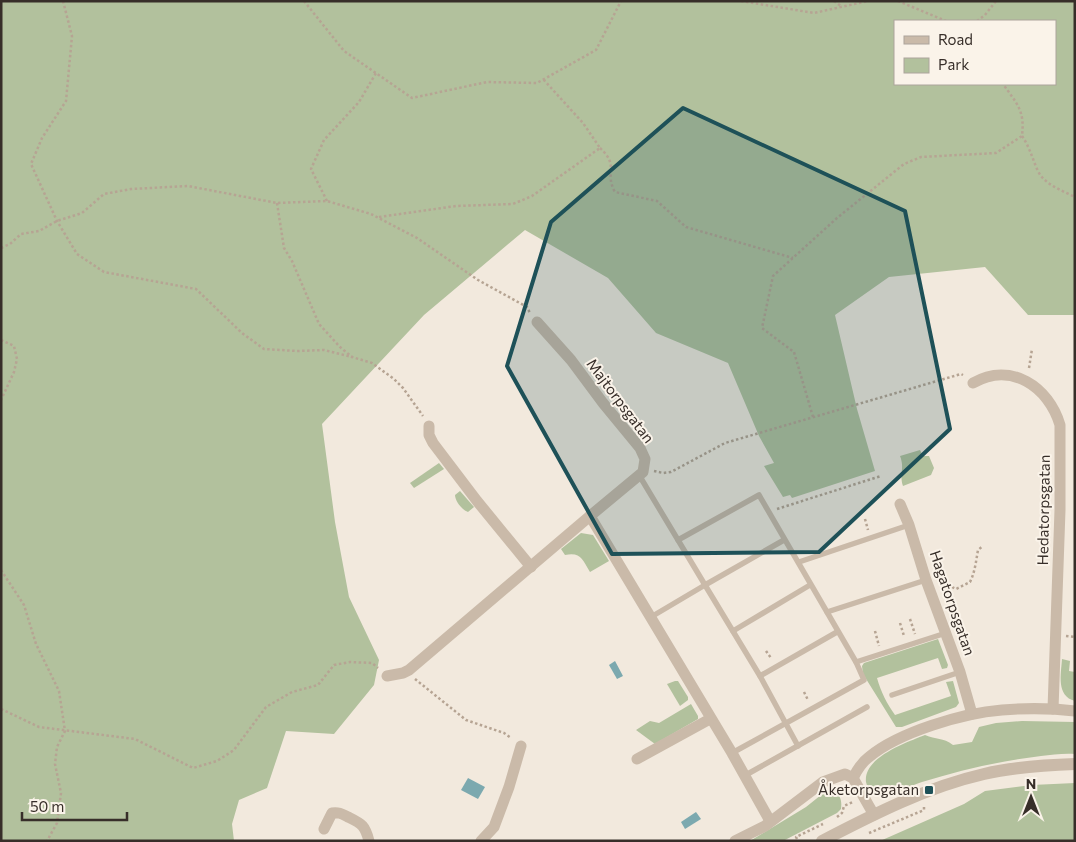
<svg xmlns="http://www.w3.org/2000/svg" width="1076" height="842" viewBox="0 0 1076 842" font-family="Commissioner,sans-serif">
<rect width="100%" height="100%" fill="#f2e9dd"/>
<g fill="#b2c19d" fill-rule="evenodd">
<path d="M1,1H1075V315H1028L985,267L889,277L835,315L857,409L875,471L792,498L790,495L783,497L764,466L774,463L759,436L728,363L656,333L608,278L525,230L424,315L322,424L335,522L349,597L379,660L374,685L334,734L286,731L267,788L239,800L232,824L234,841H1ZM895,21H1055V84H895Z"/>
<path d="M920,450L923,456H929L934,468L931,475L903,486C899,473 905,469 900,456Z"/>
<polygon points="439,463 444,469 414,488 410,483"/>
<path d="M460,491L474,507L468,512C462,510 455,501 455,495Z"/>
<path d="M581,533L593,535L609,561L590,572C582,559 581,552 565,555L561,549Z"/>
<path d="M938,639L948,665L947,668L942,669L938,658L877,678C881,692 887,704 895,715L951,696L946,682L953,681L959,703L956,707L902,727H896L863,674L862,666L864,663Z"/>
<path d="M1062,659L1070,661L1069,671L1075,672V701C1056,696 1061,674 1062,659Z"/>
<polygon points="675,681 678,681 688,697 688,700 680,706 667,684"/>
<polygon points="691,704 698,716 698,719 655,744 636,730 650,721 659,723"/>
<path d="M1022,721L1075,722V754C1063,753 1052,755 1041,756C1000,761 961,770 922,782C911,785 896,795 887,796C879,797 867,790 866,782C863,757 908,742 925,735C936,740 943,737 953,745L972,742L979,727L996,723Z"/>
<polygon points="1075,783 1075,841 880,841 964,804 985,791 1032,785"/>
<path d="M831,792C841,794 842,800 841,809L837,813L783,841H750L806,807L821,795Z"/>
</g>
<g fill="#7ca9af">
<polygon points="615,661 623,676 617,679 609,665"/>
<polygon points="468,778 485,787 478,799 461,790"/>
<polygon points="696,812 701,819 685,829 681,822"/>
</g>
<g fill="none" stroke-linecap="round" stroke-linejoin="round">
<g stroke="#b6a493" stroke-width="2.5" stroke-dasharray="2.5 2.5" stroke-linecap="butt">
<polyline points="63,1 72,36 66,101 42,138 31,164 57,221 77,254 104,272 196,289 242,333 264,349 297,351 324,350 352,357"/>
<polyline points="304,1 344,51 412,98 487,82 537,83 596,50 621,1"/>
<polyline points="741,1 814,13 868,1"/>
<polyline points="834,1 841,6"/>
<polyline points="898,1 946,21"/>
<polyline points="977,21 985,15 996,1"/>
<path d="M1022,136C1029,146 1032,157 1037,169C1043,184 1061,190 1075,197"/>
<path d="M600,148C620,166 604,173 615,192L657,201L686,227L793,258"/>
<polyline points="327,201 311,169 324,140 359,102 376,73"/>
<polyline points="277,203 284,248 292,261 319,324 340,347 352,357 372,363 394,379 403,388 423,416"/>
<polyline points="379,217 456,206 513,204 532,196 600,148 583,123 543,79"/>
<polyline points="1,248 10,244 21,234 39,231 57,221 82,213 104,194 131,189 188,186 277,203 327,201 371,214 417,238 478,280 527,307 530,313"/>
<polyline points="1,340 14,346 17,359 14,372 1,400"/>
<polyline points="1029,368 1032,349"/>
<polyline points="1074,385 1075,385"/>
<path d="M813,417L794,352L762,328L773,276L837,218L904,164L921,157L996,153L1022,136C1025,110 1017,104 1003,84"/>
<polyline points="654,471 663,473 671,472 725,443 961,374 963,375"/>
<polyline points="777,509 881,476"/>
<polyline points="865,519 868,530"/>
<polyline points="1,570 24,605 36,644 59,691 65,731 57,747 55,764 61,793 57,823 47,841"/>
<path d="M952,587L956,589L970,582C975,572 976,561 978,550L983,546"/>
<polyline points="910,619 915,634"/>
<polyline points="900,623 904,636"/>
<polyline points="875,631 879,646"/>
<polyline points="1066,636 1075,637"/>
<polyline points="766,651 771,658"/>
<polyline points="415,679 466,720 504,733 511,738"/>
<polyline points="804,692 808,700"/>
<polyline points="1,709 39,727 135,739 193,768 217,761 234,750 266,707 292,692 318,685 334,665 350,662 372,663 378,668"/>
<polyline points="837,817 842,813 844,806 853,802"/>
<polyline points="869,833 924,810 924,807"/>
<polyline points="797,839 796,837 823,824"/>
</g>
<g stroke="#cabaa9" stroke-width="5.5">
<polyline points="639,475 705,585 784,540"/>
<polyline points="678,540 759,495 856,662 864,680 732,753"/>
<polyline points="799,562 909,525"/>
<polyline points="827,612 926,580"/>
<polyline points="651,617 705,585 760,676 798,746"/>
<polyline points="733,631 810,585"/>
<polyline points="856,662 946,633"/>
<polyline points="760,676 837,632"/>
<polyline points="892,695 960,672"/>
<polyline points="744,776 867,707"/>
</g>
<g stroke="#cabaa9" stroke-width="11">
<polyline points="537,322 571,360 603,403 640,448 645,459 643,472 590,516"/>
<path d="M973,383C1011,361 1049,387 1060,425V510L1053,709"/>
<polyline points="429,426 429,435 433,443 477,501 531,567"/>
<polyline points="900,504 909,525 926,580 960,672 972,714"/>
<polyline points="387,676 403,673 409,670 590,516 732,753 770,821"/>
<polyline points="637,759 710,719"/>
<path d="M853,778C857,770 862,762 869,757C899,732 963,713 1002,710C1026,708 1050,708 1075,711"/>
<path d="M324,829L332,813C339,812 342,814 348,817C362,824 365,825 369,841"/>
<polyline points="481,841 494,827 509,787 521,746"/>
<polyline points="735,841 765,826 823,782 845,774 853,778 874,815"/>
</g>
<path stroke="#cabaa9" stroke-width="12" d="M822,841C874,814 927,787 984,774C1014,767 1044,765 1075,764"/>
</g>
<path fill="#1e5158" fill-opacity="0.2" stroke="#1e5158" stroke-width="4" stroke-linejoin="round" d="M683,108L905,211L950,429L819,552L612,554L507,366L551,222Z"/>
<rect fill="#1e5158" stroke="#faf3e9" stroke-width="2" x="924" y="785" width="10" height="10" rx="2.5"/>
<g text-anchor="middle" stroke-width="4" stroke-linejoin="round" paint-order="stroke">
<g font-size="15" fill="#372e29" stroke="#faf3e9">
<text transform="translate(620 401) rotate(53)" y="5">Majtorpsgatan</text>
<text transform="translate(1044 510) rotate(-89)" y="5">Hedatorpsgatan</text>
<text transform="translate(952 603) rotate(71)" y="5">Hagatorpsgatan</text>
</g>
<g font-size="15" fill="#372e29" stroke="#faf3e9" text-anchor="end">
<text x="919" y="795">Åketorpsgatan</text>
</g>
</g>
<rect width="1076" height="842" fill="none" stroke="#372e29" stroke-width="5"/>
<rect x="894" y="20" width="162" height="65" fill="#faf3e9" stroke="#aca49c"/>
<rect x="904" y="36" width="25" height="8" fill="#cabaa9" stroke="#aca49c"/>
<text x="938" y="45" font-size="15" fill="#372e29">Road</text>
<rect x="904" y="58" width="25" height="15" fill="#b2c19d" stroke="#aca49c"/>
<text x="938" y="70" font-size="15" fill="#372e29">Park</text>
<g transform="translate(1031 797)" stroke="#faf3e9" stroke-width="4" paint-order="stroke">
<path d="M0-4L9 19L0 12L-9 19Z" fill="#372e29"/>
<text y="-8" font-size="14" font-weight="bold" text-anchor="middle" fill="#372e29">N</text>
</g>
<path d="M22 812v8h105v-8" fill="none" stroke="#372e29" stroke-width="2.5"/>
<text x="30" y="812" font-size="15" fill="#372e29" stroke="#faf3e9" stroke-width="4" paint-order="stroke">50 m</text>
</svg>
